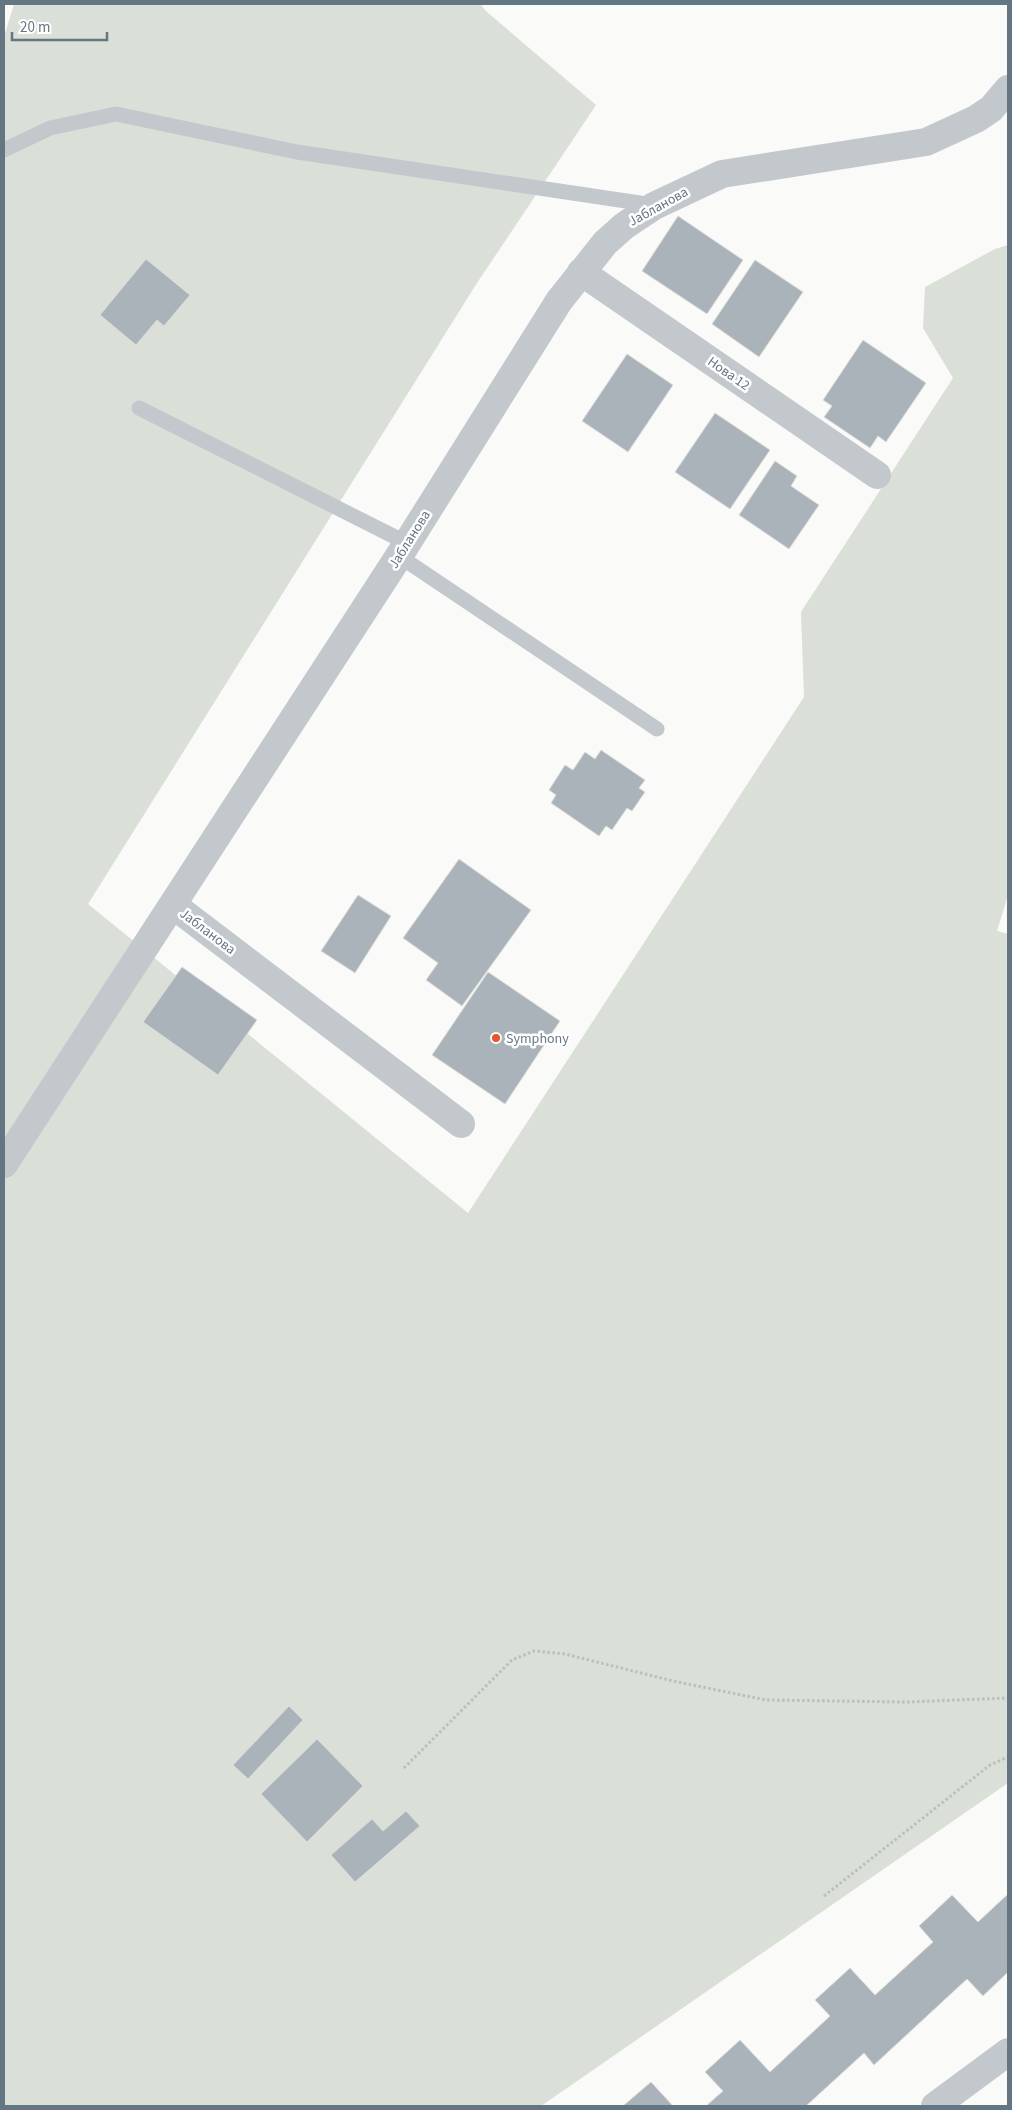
<svg xmlns="http://www.w3.org/2000/svg" width="1012" height="2110" viewBox="0 0 1012 2110" font-family="'Source Sans 3',sans-serif">
<rect width="100%" height="100%" fill="#fafaf8"/>
<polygon fill="#dadfd7" points="14,4 480,4 487,12 596,105 477,283 88,904 468,1213 804,697 801,612 953,378 923,328 925,287 995,249 1008,245 1008,895 997,931 1008,934 1008,1783 541,2106 4,2106 4,37"/>
<g fill="#aab3b9" stroke="#dcdcda">
<polygon points="678,216 743,260 707,314 642,271"/>
<polygon points="146,259 190,295 164,326 157,320 136,345 100,315"/>
<polygon points="755,260 803,292 759,357 712,324"/>
<polygon points="863,340 926,383 886,442 878,436 870,448 824,417 832,406 823,400"/>
<polygon points="627,354 673,385 628,452 582,421"/>
<polygon points="715,413 770,450 730,509 675,472"/>
<polygon points="775,461 797,476 791,486 819,505 789,549 739,515"/>
<polygon points="601,750 645,780 639,788 645,792 632,811 627,808 612,830 606,826 599,836 551,803 556,795 549,790 565,765 573,770 585,752 595,759"/>
<polygon points="459,859 531,910 462,1006 426,980 438,963 403,938"/>
<polygon points="358,895 391,916 355,973 321,951"/>
<polygon points="182,967 257,1020 218,1075 143,1022"/>
<polygon points="488,972 560,1021 505,1104 432,1055"/>
<polygon points="289,1706 303,1720 248,1779 233,1765"/>
<polygon points="317,1739 363,1786 307,1842 261,1794"/>
<polygon points="406,1811 420,1826 355,1882 331,1855 372,1819 383,1831"/>
<polygon points="1008,1894 1008,1972 983,1996 967,1979 874,2065 864,2053 806,2106 706,2106 723,2091 705,2072 740,2040 770,2072 830,2016 815,2000 850,1968 875,1995 933,1942 919,1926 952,1895 978,1922"/>
<polygon points="651,2082 673,2106 623,2106"/>
</g>
<g fill="none" stroke-linecap="round" stroke-linejoin="round">
<g stroke="#bbbfc2" stroke-width="3" stroke-dasharray="2.5 2.5" stroke-linecap="butt">
<polyline points="404,1768 512,1660 534,1651 565,1654 673,1681 766,1700 907,1702 1008,1698"/>
<polyline points="824,1896 990,1765 1008,1757"/>
</g>
<g stroke="#c3c8cc" stroke-width="15">
<polyline points="4,150 50,128 116,114 297,152 653,205"/>
<polyline points="139,408 407,543"/>
<polyline points="399,556 657,729"/>
</g>
<g stroke="#c3c8cc" stroke-width="28">
<polyline points="581,272 877,475"/>
<polyline points="173,905 461,1124"/>
<polyline points="4,1164 399,556 559,301 605,243 624,226 654,206 722,174 926,142 976,119 991,109 1008,89"/>
<polyline points="935,2106 1008,2052"/>
</g>
</g>
<circle fill="#e4572e" stroke="#fff" stroke-width="2" cx="496" cy="1038" r="5"/>
<g text-anchor="middle" stroke-width="5" stroke-linejoin="round" paint-order="stroke">
<g font-size="14" fill="#657683" stroke="#fff">
<text transform="translate(658 206) rotate(-29)" y="5">Јабланова</text>
<text transform="translate(729 373) rotate(35)" y="5">Нова 12</text>
<text transform="translate(409 539) rotate(-58)" y="5">Јабланова</text>
<text transform="translate(208 931) rotate(37)" y="5">Јабланова</text>
</g>
<g font-size="14" fill="#657683" stroke="#fff" text-anchor="start">
<text x="506" y="1043">Symphony</text>
</g>
</g>
<rect width="1012" height="2110" fill="none" stroke="#657683" stroke-width="10"/>
<path d="M12 32v8h95v-8" fill="none" stroke="#657683" stroke-width="2.5"/>
<text x="20" y="32" font-size="15" fill="#657683" stroke="#ffffff" stroke-width="4" paint-order="stroke">20 m</text>
</svg>
